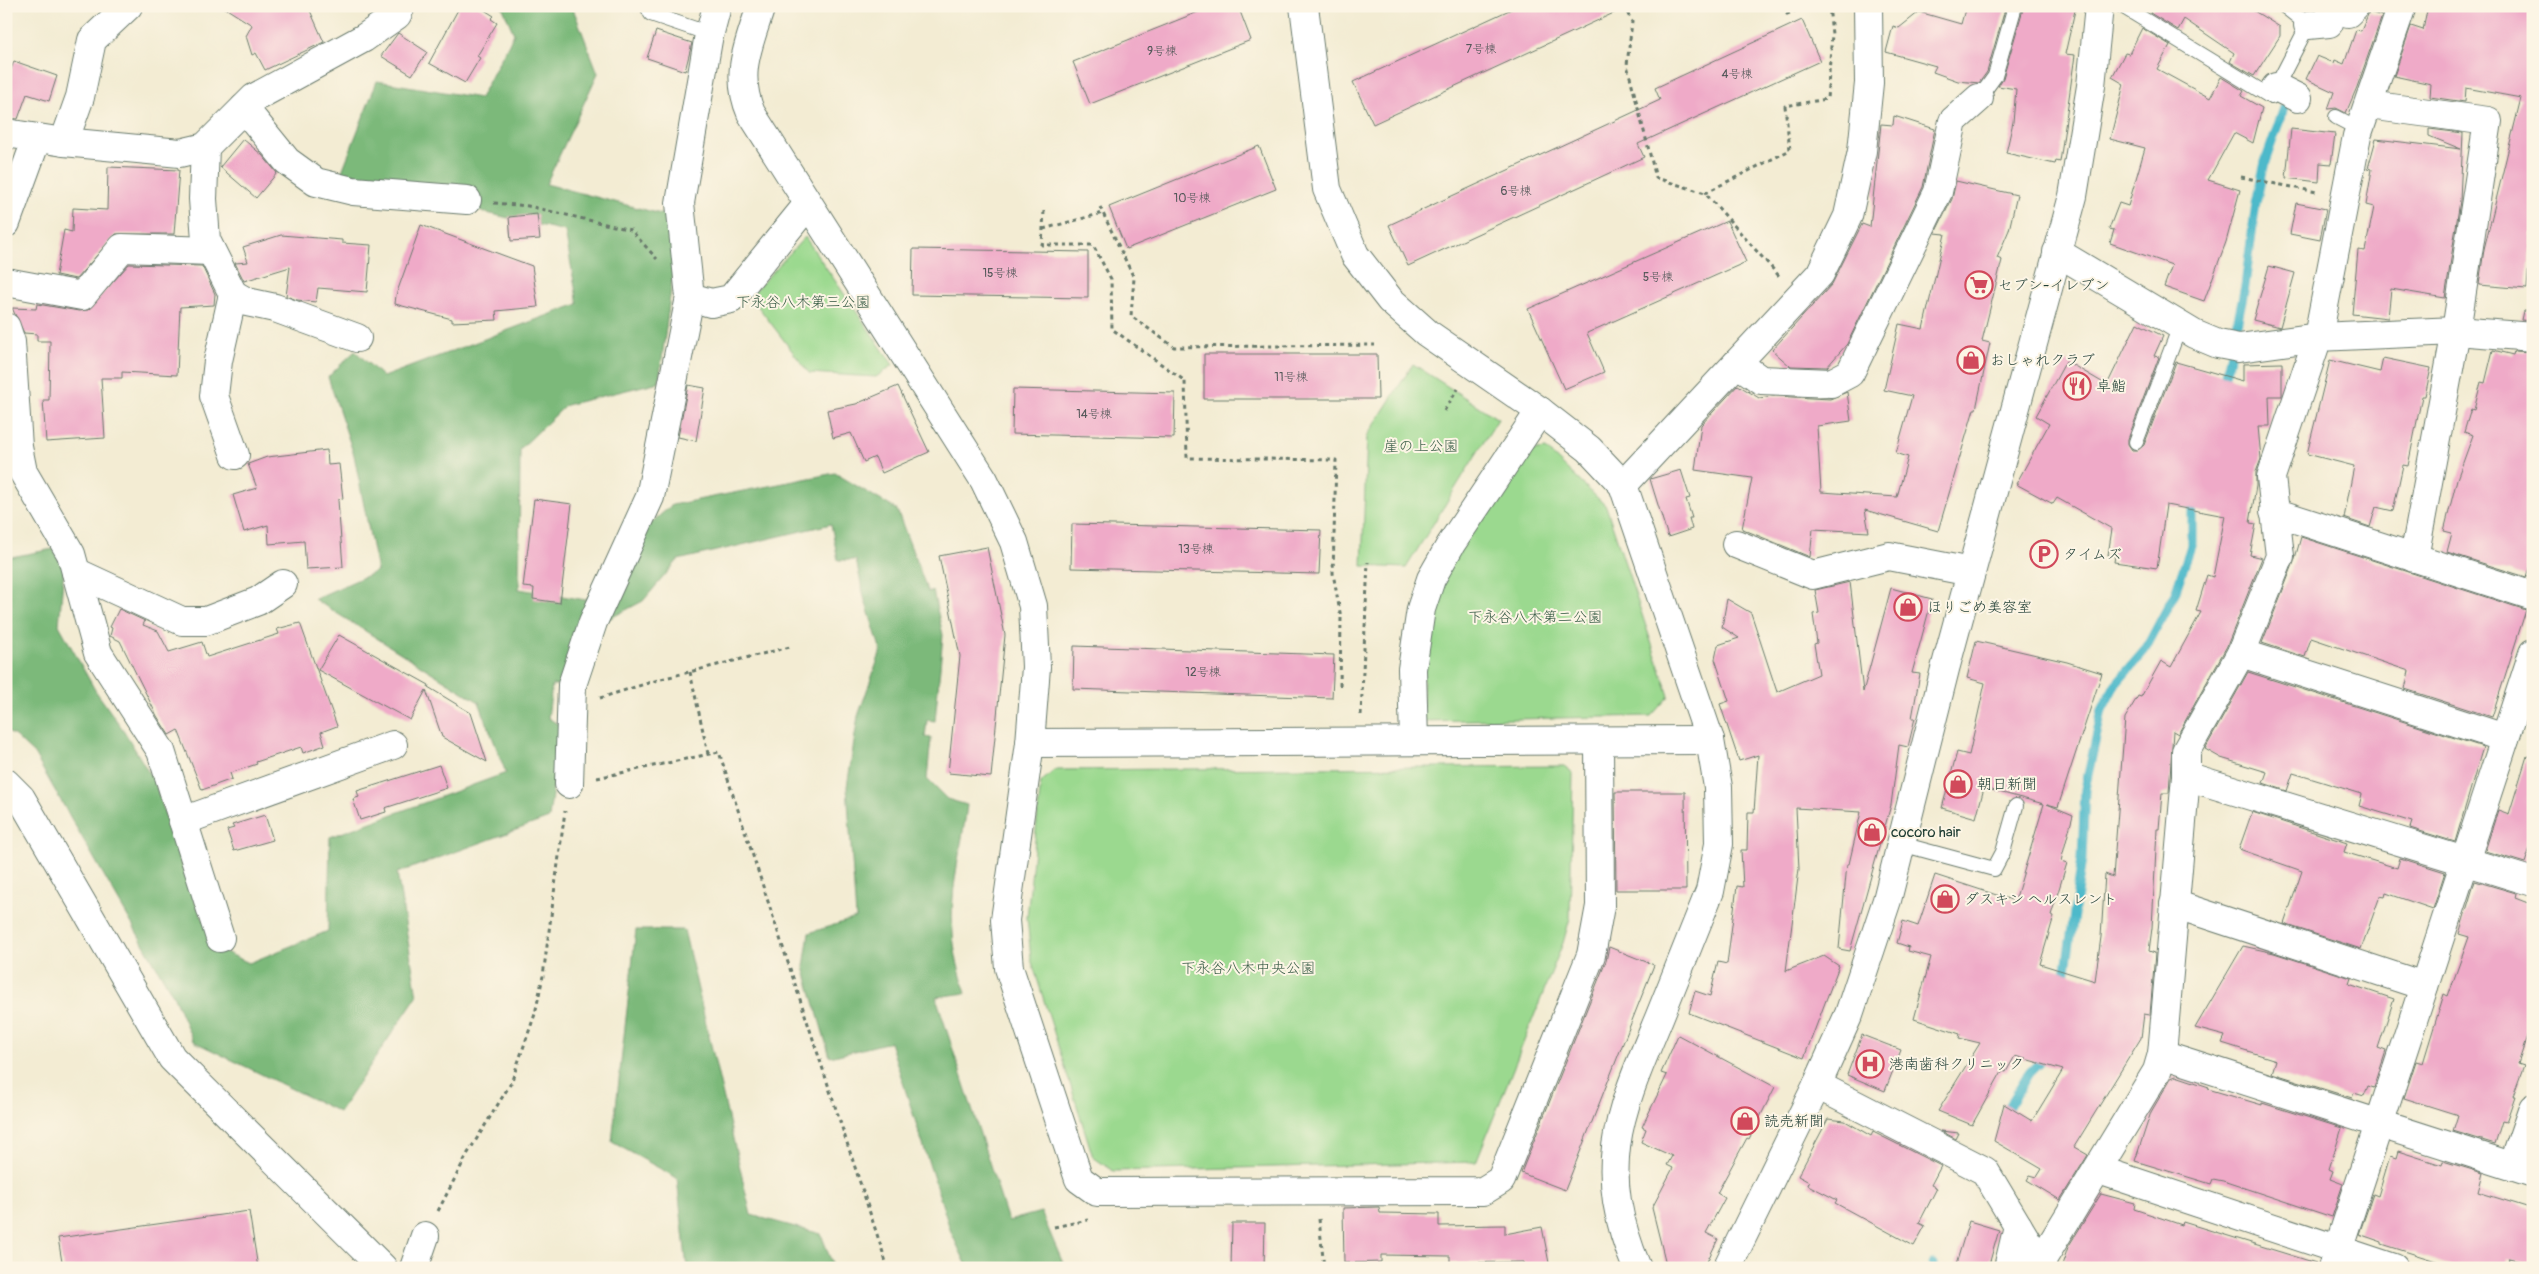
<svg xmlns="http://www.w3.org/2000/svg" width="2539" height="1274" viewBox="0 0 2539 1274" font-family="Pangolin,'Klee One',sans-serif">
<rect width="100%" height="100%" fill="#fcf5e5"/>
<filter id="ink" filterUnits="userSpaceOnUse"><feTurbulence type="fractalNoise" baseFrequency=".02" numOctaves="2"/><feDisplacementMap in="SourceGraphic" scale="10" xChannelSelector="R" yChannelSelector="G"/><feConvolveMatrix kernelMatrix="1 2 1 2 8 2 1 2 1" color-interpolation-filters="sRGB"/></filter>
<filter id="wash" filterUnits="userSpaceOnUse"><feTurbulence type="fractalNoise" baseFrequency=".0096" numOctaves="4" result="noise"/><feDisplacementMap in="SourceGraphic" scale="20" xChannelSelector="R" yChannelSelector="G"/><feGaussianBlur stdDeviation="1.12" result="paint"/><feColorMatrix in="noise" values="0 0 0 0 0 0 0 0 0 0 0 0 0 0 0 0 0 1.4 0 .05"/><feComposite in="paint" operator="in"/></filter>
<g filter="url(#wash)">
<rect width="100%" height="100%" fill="#f3ecd3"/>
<g fill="#9bd98f" stroke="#5d8b62">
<polygon points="805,237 893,365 876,377 809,373 750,296"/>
<polygon points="1413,364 1498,419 1406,568 1362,566 1367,436"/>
<polygon points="1546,449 1606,506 1669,696 1651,716 1423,721 1424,640 1436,580 1522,452"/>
<polygon points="1564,766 1573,773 1570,918 1563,943 1476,1162 1113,1171 1093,1157 1031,959 1027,917 1041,782 1055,770"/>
</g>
<g fill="#7cb97a" stroke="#4e7b57">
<path d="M502,6H572L598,73L546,184L680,219L659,382L566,405L520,449L519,589L586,600L624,546L672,505L835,473L897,510L928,592L933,591L943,635L935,721L927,720L925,737L931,738L927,779L947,799L967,805C962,848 949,889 953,933C954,953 960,974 966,993L936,997L1008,1221L1041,1212L1065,1268H968L951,1232L890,1042L830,1057L804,967L809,933L856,918L847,787L858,716L881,651L864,597L856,560H838L831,524L678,560L643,601L584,632L565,685H552L548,718L561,726L549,818L397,873L417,996L339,1112L193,1041L174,997L34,754L15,736L6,731V558L53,549L64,568L59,625L95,690L124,731L155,783L191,893L217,948L249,963L328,931L330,837L506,773L479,702L314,599L377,571L354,455L328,377L355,351L383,377L578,304L565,231L339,179L377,81L480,98L514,34Z"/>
<polygon points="636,930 684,930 751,1215 821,1234 832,1263 818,1268 687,1268 677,1178 612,1142"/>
</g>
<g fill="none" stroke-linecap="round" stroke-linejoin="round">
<g stroke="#4eb9ca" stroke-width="9">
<polyline points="2318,16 2322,6"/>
<polyline points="2221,387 2229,362 2245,286 2256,203 2265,162 2284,108"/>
<polyline points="2064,983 2082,859 2085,789 2102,710 2115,685 2145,650 2175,593 2192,543 2192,499"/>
<polyline points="2008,1108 2029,1073 2046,1056"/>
<polyline points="1933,1268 1933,1264"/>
</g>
</g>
<g id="blocks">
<g fill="#efaac8">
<polygon points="222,6 308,6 324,42 265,70 256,53 252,55 246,36 252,25"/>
<polygon points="460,6 478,6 494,16 491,19 497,23 477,56 480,58 465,83 429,63"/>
<polygon points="1213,6 1238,6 1251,40 1090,104 1073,62"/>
<polygon points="1518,6 1629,6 1373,124 1353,82"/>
<polygon points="1966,6 2006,6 1987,72 1979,83 1958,81 1933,72 1936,66 1886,52 1893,26 1899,28 1919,12 1961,24"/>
<polygon points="2024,6 2076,6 2065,54 2075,55 2060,162 2056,161 2055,164 2006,153 2013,122 2016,89 1998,86 2003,78"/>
<polygon points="2154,6 2246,6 2280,27 2280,36 2254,76 2230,62 2234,53 2184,19 2178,30 2150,13"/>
<polygon points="2428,6 2533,6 2533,232 2531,232 2527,289 2479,285 2484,249 2521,98 2466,88 2465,102 2430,97 2431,84 2394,76 2411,26 2423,30"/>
<polygon points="2369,12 2382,16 2357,87 2346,113 2336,108 2328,109 2334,92 2306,79 2317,56 2334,63 2335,60 2344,64 2356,30 2361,31"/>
<polygon points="1802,20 1820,61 1638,144 1644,157 1408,266 1389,225 1660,100 1655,88"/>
<polygon points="2142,28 2170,45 2157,69 2210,98 2221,77 2244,91 2241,96 2262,108 2253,143 2234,133 2208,180 2240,190 2226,242 2204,301 2164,287 2172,265 2110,243 2114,230 2109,229 2119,203 2128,206 2145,148 2110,139 2124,84 2112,77 2125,53 2129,54"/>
<polygon points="656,31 692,43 685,71 647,58"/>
<polygon points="398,33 427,52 412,75 381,56"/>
<polygon points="14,61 57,76 49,101 27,94 18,119 6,118 6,83"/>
<polygon points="1894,116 1935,129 1923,187 1847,344 1827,367 1790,366 1772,350 1832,284 1862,224 1870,227 1881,124 1893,125"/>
<polygon points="2291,129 2335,134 2331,164 2320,163 2319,182 2286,178"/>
<polygon points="2429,129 2463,133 2460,201 2445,298 2391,289 2388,318 2352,314 2358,250 2365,251 2374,207 2366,205 2372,169 2368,168 2376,139 2461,149 2429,136"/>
<polygon points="243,139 262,155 277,173 256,198 220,167"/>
<polygon points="1259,146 1276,189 1126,249 1109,207"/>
<polygon points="108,167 179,170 174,234 116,234 76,279 56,275 64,230 72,232 73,208 107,210"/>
<polygon points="1956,181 2017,195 2009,230 1997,258 2002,260 1982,341 1990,343 1976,409 1974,409 1938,531 1865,510 1869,532 1813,529 1810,557 1742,529 1752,478 1695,470 1701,425 1738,385 1759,398 1773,396 1830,399 1847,392 1851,421 1817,426 1821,492 1897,497 1908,457 1896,453 1912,396 1884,390 1899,324 1923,329 1945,234 1935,233 1952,199"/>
<polygon points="2296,203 2326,209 2320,240 2290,234"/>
<polygon points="537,214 540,239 511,241 509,217"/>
<polygon points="1727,221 1746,262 1587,333 1604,372 1564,389 1528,309"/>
<polygon points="421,225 532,266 538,307 496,311 497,320 452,322 452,319 395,304 396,295"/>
<polygon points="281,235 342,240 342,243 371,245 367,292 318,288 316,302 297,300 286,296 290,267 244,281 235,263 248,262 243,247"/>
<polygon points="913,249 1088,252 1088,298 912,295"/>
<polygon points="129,264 202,266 215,294 214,305 180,307 177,375 122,372 122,378 101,378 105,438 46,442 43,400 49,400 50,341 37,341 37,334 24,333 12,308 36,309 37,304 79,311 88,310"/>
<polygon points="2269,266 2295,273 2280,327 2253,320"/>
<polygon points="2523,311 2533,312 2533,321 2521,320"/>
<polygon points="2137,323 2163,336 2154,356 2159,357 2128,439 2128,444 2132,450 2138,450 2144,445 2176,362 2243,381 2243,364 2282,363 2282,396 2269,396 2270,426 2258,426 2261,459 2256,472 2256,486 2250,523 2256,524 2250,555 2262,558 2227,646 2178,734 2173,731 2169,793 2162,793 2159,829 2157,829 2152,928 2149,951 2155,953 2150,1015 2144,1014 2141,1038 2074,1147 2088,1155 2060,1200 2027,1180 2030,1175 2037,1177 2042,1169 1994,1141 2004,1104 2032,1121 2063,1070 2015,1056 2006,1072 2002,1071 1972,1125 1938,1111 1980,1043 1959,1038 1960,1034 1914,1019 1931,957 1908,951 1909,947 1897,943 1903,921 1918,926 1935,875 2015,901 2044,804 1984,788 1976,818 1942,808 1957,752 1969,755 1985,683 1967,678 1976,641 2067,662 2102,673 2058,807 2047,804 2073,815 2061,861 2067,863 2051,915 2054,916 2040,964 2095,981 2101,937 2105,874 2113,877 2125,718 2138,696 2141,697 2161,661 2171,667 2201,612 2196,611 2207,575 2213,577 2225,516 2166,505 2157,568 2114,562 2115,556 2108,555 2112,529 2057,498 2053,504 2016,484 2049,424 2036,416 2066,361 2107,385"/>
<polygon points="2493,350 2513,355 2514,351 2533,352 2533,556 2526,577 2447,552 2452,533 2444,531 2457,479 2473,435 2464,432 2471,409 2474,410 2481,382 2485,383"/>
<polygon points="1204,354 1377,354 1378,399 1204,399"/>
<polygon points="2383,358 2431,368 2425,396 2422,396 2408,466 2403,465 2393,511 2376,507 2370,527 2344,518 2354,466 2307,454 2330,360 2380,372"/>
<polygon points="688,385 705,388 696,441 678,437"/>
<polygon points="898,386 929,452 882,473 875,457 864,462 851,433 833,438 827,410 856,404"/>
<polygon points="1013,389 1175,393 1174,438 1012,434"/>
<polygon points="327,450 328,465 339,464 343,499 338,500 343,567 306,569 304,541 269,544 268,525 244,532 233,495 257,488 248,464 267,457"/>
<polygon points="1681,470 1690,498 1686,499 1692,518 1689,518 1692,529 1668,537 1650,479"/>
<polygon points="534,499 572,504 560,603 533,599 534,588 523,587"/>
<polygon points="1072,524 1321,530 1319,574 1071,568"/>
<polygon points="2301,537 2526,610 2492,717 2405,689 2409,671 2311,638 2305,657 2262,643 2294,562"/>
<polygon points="987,547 1005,635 991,777 948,773 960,656 939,556"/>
<polygon points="1850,582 1863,692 1891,588 1932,599 1912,673 1920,674 1912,718 1915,718 1908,747 1899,745 1891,805 1850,951 1839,949 1847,864 1849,864 1861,812 1796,808 1799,869 1786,971 1824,956 1839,966 1804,1058 1689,1013 1695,991 1710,996 1718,962 1727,964 1737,886 1743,887 1741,850 1747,850 1748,812 1754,812 1758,755 1739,761 1720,704 1729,701 1715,659 1718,645 1739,638 1722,627 1727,599 1751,613 1777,692 1819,674 1814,644 1817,643 1813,614 1819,613 1815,590"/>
<polygon points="119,609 145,621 143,625 158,631 169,652 202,642 207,657 279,634 277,629 300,623 337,726 321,732 325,745 303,753 301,747 256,762 257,764 230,773 232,779 202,790 178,730 169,735 157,716 120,641 110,636 112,628 110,627"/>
<polygon points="339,635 429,685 428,687 471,713 487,762 442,737 426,690 410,720 318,670"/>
<polygon points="1074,646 1334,655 1332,698 1073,689"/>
<polygon points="2248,672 2483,747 2455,842 2410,828 2412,822 2359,806 2362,794 2293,773 2287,791 2263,783 2267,772 2221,758 2205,749"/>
<polygon points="2527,756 2533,757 2533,839 2525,863 2485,851 2498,810 2509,814"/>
<polygon points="439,765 447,788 385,808 386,812 360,820 353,799 359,797 357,791"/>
<polygon points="1615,792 1685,792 1686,890 1616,890"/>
<polygon points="2252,812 2347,843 2344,852 2397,868 2400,858 2445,872 2433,909 2386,893 2385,897 2380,896 2361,949 2284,924 2302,871 2239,849"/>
<polygon points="265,815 273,840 234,851 227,830 234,828 232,825"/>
<polygon points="2475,881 2516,893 2515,898 2533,905 2533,1019 2518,1064 2524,1066 2513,1096 2515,1096 2506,1122 2502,1121 2495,1144 2453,1131 2458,1115 2404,1098 2416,1061 2423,1063 2444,994 2448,996 2469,937 2459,934"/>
<polygon points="2243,946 2274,953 2351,978 2349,984 2394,999 2378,1048 2386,1051 2374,1088 2368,1086 2364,1096 2354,1093 2352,1098 2272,1073 2276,1060 2222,1043 2225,1036 2195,1028"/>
<polygon points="1609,947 1654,965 1565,1190 1521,1173 1606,961"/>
<polygon points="1678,1035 1775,1087 1749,1139 1747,1138 1717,1193 1725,1198 1706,1233 1718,1239 1704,1268 1667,1268 1652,1208 1673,1168 1667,1165 1672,1156 1641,1142 1646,1129 1642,1127 1667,1075 1661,1073"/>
<polygon points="1862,1035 1901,1050 1885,1091 1847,1075"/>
<polygon points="2176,1076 2209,1087 2208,1089 2262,1105 2262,1103 2342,1128 2329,1169 2333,1171 2330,1179 2343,1184 2332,1217 2223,1181 2213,1179 2211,1184 2135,1161 2151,1112 2171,1078"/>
<polygon points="1828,1119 1845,1121 1871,1136 1873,1132 1941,1166 1931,1185 1937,1188 1919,1223 1925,1226 1914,1246 1835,1203 1837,1200 1808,1185 1809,1182 1798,1176"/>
<polygon points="1941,1131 1959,1133 1956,1139"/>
<polygon points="2398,1151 2442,1165 2443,1161 2483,1173 2478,1192 2533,1209 2533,1264 2509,1258 2507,1268 2458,1268 2382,1244 2382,1242 2359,1234 2373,1194 2378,1196 2390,1156 2396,1158"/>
<polygon points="2101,1194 2135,1203 2134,1209 2182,1225 2183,1222 2316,1263 2315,1268 2061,1268 2068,1247"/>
<polygon points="1379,1207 1380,1213 1439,1214 1439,1226 1505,1225 1505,1234 1542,1227 1550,1268 1525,1268 1524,1262 1450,1263 1450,1256 1381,1255 1381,1262 1344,1263 1343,1208"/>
<polygon points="249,1211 258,1268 63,1268 58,1238"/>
<polygon points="1969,1221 1999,1230 1988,1268 1970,1268 1956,1264"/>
<polygon points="1232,1223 1265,1223 1264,1268 1231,1268"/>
</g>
</g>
</g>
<g filter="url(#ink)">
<use href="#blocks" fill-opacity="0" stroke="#697a6c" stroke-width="1"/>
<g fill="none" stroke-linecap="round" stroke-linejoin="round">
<g stroke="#697a6c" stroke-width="16">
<g id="service">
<polyline points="647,6 651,14 710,34"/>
<polyline points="2122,6 2271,97 2308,25 2284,6"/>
<polyline points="1979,98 1995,76 2015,6"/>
<polyline points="2336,117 2359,129"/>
<polyline points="2136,442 2180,326"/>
<polyline points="1901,844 1994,869 2003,852 2016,806"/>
</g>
</g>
<g stroke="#697a6c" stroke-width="30">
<g id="minor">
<path d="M1304,6L1327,189L1355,255L1390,300L1427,333L1540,411L1589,449L1623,485L1710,740L1718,787L1719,844L1710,891C1693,933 1676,976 1659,1018C1619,1114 1594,1165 1637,1268"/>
<polyline points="2348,13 2355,6"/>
<polyline points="2308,25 2329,23"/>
<polyline points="2276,87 2298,98"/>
<polyline points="2369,105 2488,121 2456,331 2414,558"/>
<polyline points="244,108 287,161 316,182 353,191 467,200"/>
<polyline points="6,133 64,142 80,97 92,40 128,6"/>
<polyline points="64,142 180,153 205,147 254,98 364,38 397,15 401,6"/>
<polyline points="205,147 203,199 206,240 233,294 218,361 214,396 235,455"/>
<polyline points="6,223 37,138"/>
<polyline points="6,282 82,296 122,248 211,251"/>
<polyline points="233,294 247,302 275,308 357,338"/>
<polyline points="690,297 711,303 731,299 808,204"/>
<polyline points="6,327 11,342 18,447 23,472 71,554 98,653 161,751 220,938"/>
<polyline points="1737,363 1761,380 1831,383 1850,373 1938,192 1953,121 1979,98"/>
<polyline points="2274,512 2533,596"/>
<polyline points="1736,544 1813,575 1889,556 1971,572"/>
<polyline points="76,572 182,621 206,621 258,601 283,584"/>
<polyline points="2241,653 2505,738"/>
<polyline points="1414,741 1412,669 1421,609 1431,579 1451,544 1540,411"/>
<polyline points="2186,776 2533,882"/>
<polyline points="6,783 21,798 172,1058 383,1268"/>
<polyline points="569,784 572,685 593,622 650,497 690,297 680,203 708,40 717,6"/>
<polyline points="183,821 393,745"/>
<polyline points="2174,904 2424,986"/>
<polyline points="2162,1054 2533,1173"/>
<polyline points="1817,1085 1985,1171 2043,1268"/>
<polyline points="2513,1166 2533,1108"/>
<polyline points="2099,1170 2394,1268"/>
<polyline points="2040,1263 2157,1071 2162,1054 2186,776 2186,751 2241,653 2280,556 2271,477 2318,337 2357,136 2402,6"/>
<polyline points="414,1268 425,1236"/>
<polyline points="2008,1268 2018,1226"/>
<polyline points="2332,1268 2533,653"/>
</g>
</g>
<g stroke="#697a6c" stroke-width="30">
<g id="tertiary">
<path d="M761,6C749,45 734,73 751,113L984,480L1014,542L1033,606L1036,667L1030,743L1005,920L1009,968L1079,1179L1097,1192L1483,1191L1501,1180L1591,955L1600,906L1599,741"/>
<polyline points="2057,252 2194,334 2218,344 2239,348 2318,337 2456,331 2533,337"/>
<polyline points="1623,485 1820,274 1848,216 1862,151 1869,83 1868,6"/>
<polyline points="1030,743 1710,740"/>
<polyline points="1727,1268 1817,1085 1849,1014 1887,900 1945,669 2073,196 2091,86 2099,6"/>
</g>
</g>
<g stroke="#697a6c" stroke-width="3" stroke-dasharray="4 4" stroke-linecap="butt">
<polyline points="1624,6 1632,22 1627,65 1656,178 1705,193 1779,276"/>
<polyline points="1783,6 1787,14 1806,6"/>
<polyline points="2241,177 2317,192"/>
<polyline points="1705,193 1790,150 1785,106 1827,99 1832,34 1829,6"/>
<polyline points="494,203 528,206 631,230 657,259"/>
<polyline points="1100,207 1134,278 1131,316 1174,347 1375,345"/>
<polyline points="1044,211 1042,245 1093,245 1111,279 1112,329 1185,381 1187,458 1336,460 1333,573 1341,618 1340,690"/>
<polyline points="1043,229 1103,213"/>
<polyline points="1444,411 1458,389"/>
<polyline points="690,672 708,754"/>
<polyline points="600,698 661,679 790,647"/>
<polyline points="1361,715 1368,562"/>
<polyline points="597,778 719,752 888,1268"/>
<polyline points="438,1211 468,1153 511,1083 535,1014 543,976 565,811"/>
<polyline points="1319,1219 1324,1268"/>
<polyline points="1054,1227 1088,1220"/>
</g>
<use href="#service" stroke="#fff" stroke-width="14"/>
<use href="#minor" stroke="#fff" stroke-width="28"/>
<use href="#tertiary" stroke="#fff" stroke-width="28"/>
</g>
</g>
<defs>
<g id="supermarket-ring" transform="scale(1.4375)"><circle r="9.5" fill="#fcf5e5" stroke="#d1495b" stroke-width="1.5"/><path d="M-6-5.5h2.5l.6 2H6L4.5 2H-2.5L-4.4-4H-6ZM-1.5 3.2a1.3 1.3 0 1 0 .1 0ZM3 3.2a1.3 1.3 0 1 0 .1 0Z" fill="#d1495b"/></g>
<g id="shop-ring" transform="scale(1.4375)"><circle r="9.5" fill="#fcf5e5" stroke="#d1495b" stroke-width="1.5"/><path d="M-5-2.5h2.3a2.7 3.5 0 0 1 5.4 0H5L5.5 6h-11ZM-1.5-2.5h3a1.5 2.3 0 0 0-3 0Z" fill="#d1495b"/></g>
<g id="restaurant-ring" transform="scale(1.4375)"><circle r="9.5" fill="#fcf5e5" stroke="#d1495b" stroke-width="1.5"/><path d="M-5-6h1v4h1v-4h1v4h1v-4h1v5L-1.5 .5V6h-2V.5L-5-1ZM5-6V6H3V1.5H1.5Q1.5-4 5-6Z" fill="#d1495b"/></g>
<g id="parking-ring" transform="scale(1.4375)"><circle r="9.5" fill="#fcf5e5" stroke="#d1495b" stroke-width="1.5"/><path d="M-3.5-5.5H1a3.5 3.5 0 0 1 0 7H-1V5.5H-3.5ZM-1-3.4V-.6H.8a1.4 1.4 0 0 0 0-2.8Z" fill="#d1495b"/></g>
<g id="hospital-ring" transform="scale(1.4375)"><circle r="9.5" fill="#fcf5e5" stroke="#d1495b" stroke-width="1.5"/><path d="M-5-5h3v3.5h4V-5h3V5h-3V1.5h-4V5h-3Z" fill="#d1495b"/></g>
</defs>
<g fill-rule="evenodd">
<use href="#supermarket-ring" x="1979" y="285"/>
<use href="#shop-ring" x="1971" y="360"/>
<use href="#restaurant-ring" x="2077" y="386"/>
<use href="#parking-ring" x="2044" y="554"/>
<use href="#shop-ring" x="1908" y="607"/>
<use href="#shop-ring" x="1958" y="784"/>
<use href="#shop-ring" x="1872" y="832"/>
<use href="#shop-ring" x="1945" y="899"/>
<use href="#hospital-ring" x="1870" y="1064"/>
<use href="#shop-ring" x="1745" y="1121"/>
</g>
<g text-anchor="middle" stroke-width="4" stroke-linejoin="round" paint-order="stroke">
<g font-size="12" fill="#535859">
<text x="1481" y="53">7号棟</text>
<text x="1162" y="55">9号棟</text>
<text x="1737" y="78">4号棟</text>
<text x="1516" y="195">6号棟</text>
<text x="1192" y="202">10号棟</text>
<text x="1000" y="277">15号棟</text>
<text x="1658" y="281">5号棟</text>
<text x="1291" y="381">11号棟</text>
<text x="1094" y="418">14号棟</text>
<text x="1196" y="553">13号棟</text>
<text x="1203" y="676">12号棟</text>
</g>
<g font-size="15" fill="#1f3d34" stroke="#fcf5e5" text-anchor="start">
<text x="1998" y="290">セブン-イレブン</text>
<text x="1990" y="365">おしゃれクラブ</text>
<text x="2096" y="391">卓鮨</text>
<text x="2063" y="559">タイムズ</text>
<text x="1927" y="612">ほりごめ美容室</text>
<text x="1977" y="789">朝日新聞</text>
<text x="1891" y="837">cocoro hair</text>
<text x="1964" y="904">ダスキン ヘルスレント</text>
<text x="1889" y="1069">港南歯科クリニック</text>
<text x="1764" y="1126">読売新聞</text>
</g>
<g font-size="15" fill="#385c46" stroke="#fcf5e5">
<text x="803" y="307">下永谷八木第三公園</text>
<text x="1421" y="451">崖の上公園</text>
<text x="1535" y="622">下永谷八木第二公園</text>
<text x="1248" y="973">下永谷八木中央公園</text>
</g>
</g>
<rect width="2539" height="1274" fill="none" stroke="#fcf5e5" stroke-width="25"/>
</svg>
